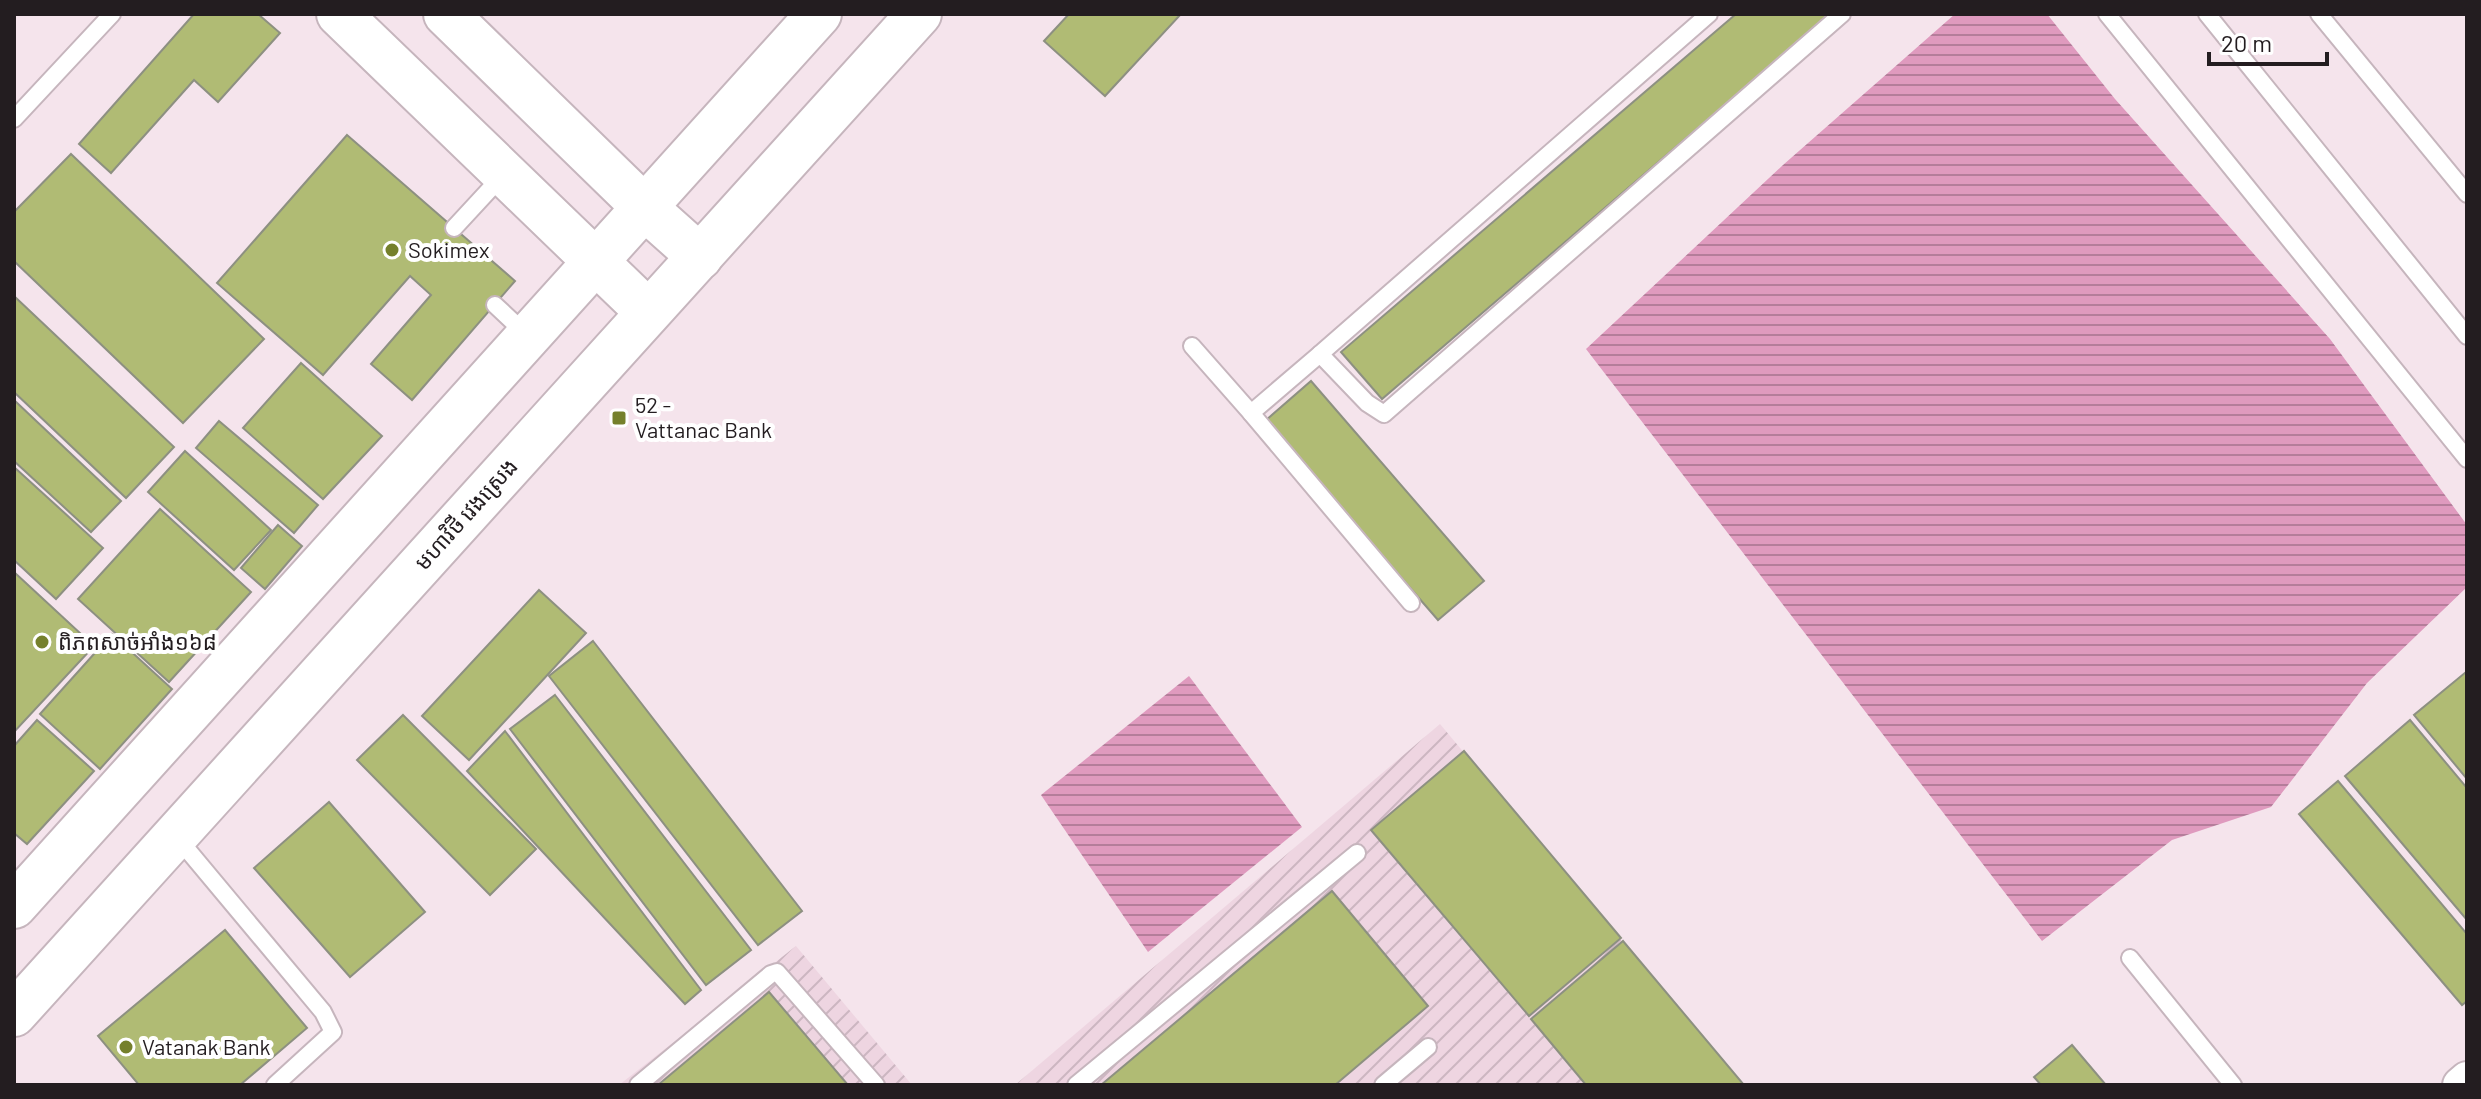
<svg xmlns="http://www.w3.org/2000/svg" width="2481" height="1099" viewBox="0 0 2481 1099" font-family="Barlow,'Noto Sans Khmer',sans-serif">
<defs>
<pattern id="industrial-furrows" width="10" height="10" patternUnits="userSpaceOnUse" patternTransform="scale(2)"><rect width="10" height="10" fill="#eed5e1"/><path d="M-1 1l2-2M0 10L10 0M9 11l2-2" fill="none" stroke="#ccb6c1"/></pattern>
<pattern id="water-rules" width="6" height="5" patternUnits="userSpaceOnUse" patternTransform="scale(2)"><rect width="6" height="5" fill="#df9abe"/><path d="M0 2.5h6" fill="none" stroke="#b47d9a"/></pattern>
</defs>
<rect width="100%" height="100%" fill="#f5e4ec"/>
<g fill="url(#industrial-furrows)">
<polygon points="1440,724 1742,1085 1015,1085"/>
<polygon points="796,946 912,1085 619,1085"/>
</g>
<g fill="url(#water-rules)">
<polygon points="1955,14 2047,14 2115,99 2330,339 2467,525 2467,587 2367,683 2271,807 2172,840 2042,941 1586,349 1783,165"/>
<polygon points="1189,676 1302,827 1148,952 1041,795"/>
</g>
<g fill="#b0bb74" stroke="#8d9081" stroke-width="2">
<polygon points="194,14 258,14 280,33 218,102 194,80 111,173 79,144"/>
<polygon points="1069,14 1181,14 1105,96 1044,41"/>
<polygon points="1736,14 1831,14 1382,399 1341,352"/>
<polygon points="347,135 515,281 412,400 371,364 431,295 410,276 323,375 217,283"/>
<polygon points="71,154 264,339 183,423 14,261 14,212"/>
<polygon points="14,296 174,447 126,498 14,392"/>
<polygon points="301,363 382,436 323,499 243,428"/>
<polygon points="1311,381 1484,581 1438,620 1265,421"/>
<polygon points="14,400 121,501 91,532 14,461"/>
<polygon points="219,421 318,505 294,533 196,448"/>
<polygon points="185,451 271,530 234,570 148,492"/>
<polygon points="14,467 103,548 56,599 14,560"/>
<polygon points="160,509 251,592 169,682 78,599"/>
<polygon points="278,525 302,546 265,589 241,568"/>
<polygon points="14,572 94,646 14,732"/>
<polygon points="539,590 586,633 469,760 422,716"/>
<polygon points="112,634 172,689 100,769 40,714"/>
<polygon points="593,641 802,911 758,945 549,676"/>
<polygon points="2466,672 2467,673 2467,779 2414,715"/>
<polygon points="555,695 751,950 706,985 510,729"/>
<polygon points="403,715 536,849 490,895 357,760"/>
<polygon points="37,720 94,771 27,844 14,833 14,746"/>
<polygon points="2410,720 2467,788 2467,920 2345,776"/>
<polygon points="505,731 701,990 685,1004 467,771"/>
<polygon points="1464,751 1621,938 1529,1016 1371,830"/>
<polygon points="2338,781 2467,934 2467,1001 2462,1005 2299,814"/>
<polygon points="329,802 425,912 350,977 254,868"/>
<polygon points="1332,891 1428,1006 1335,1085 1101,1085"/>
<polygon points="225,930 307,1028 240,1085 139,1085 98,1036"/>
<polygon points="1623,941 1744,1085 1586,1085 1531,1019"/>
<polygon points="769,992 848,1085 658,1085"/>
<polygon points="2072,1045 2106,1085 2041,1085 2034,1077"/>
</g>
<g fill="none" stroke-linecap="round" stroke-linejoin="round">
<g stroke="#c6b5bd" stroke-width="20">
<g id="lane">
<polyline points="2107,14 2467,459"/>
<polyline points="2207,14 2467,336"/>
<polyline points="2319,14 2467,194"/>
<polyline points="14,119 112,14"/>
<polyline points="454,228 503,175"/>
<polyline points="495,305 526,334"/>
<polyline points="1192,346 1251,413 1320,354 1367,403 1384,414 1842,14"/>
<polyline points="1320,354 1709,14"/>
<polyline points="1251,413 1411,603"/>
<polyline points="176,836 323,1012 333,1032 275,1085"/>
<polyline points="2130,958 2233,1085"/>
<polyline points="638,1085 771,974 777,972 876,1085"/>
<polyline points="1076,1085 1357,853"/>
<polyline points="1383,1085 1428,1047"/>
</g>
</g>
<g stroke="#c6b5bd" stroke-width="38">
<polyline id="street" points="2460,1085 2467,1079"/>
</g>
<g stroke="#c6b5bd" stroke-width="48">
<g id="primary">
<polyline points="339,14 648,312"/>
<polyline points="446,14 644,207 700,257"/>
<polyline points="14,906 819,14"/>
<polyline points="14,1014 919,14"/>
</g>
</g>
<use href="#lane" stroke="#fff" stroke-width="16"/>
<use href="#street" stroke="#fff" stroke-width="34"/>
<use href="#primary" stroke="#fff" stroke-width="44"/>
</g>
<g fill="#75802c" stroke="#fff" stroke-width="3">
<circle cx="392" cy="250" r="8"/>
<rect x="611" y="410" width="16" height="16" rx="4"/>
<circle cx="42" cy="642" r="8"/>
<circle cx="126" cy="1047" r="8"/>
</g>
<g text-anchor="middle" stroke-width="8" stroke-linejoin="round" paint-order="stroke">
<g font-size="22" fill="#231d20" stroke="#fff" text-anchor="start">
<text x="408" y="258">Sokimex</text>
<text x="635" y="413">52 -<tspan x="635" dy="25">Vattanac Bank</tspan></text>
<text x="58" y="650">ពិភពសាច់អាំង១៦៨</text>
<text x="142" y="1055">Vatanak Bank</text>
</g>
<g font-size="22" fill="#231d20" stroke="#fff">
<text transform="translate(466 514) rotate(-48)" y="8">មហាវិថី វេងស្រេង</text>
</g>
</g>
<rect width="2481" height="1099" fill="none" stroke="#231d20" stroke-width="32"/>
<path d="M2209 52v12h118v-12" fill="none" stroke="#231d20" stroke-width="4"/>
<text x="2221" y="52" font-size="24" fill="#231d20" stroke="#ffffff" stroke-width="6" paint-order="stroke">20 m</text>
</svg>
